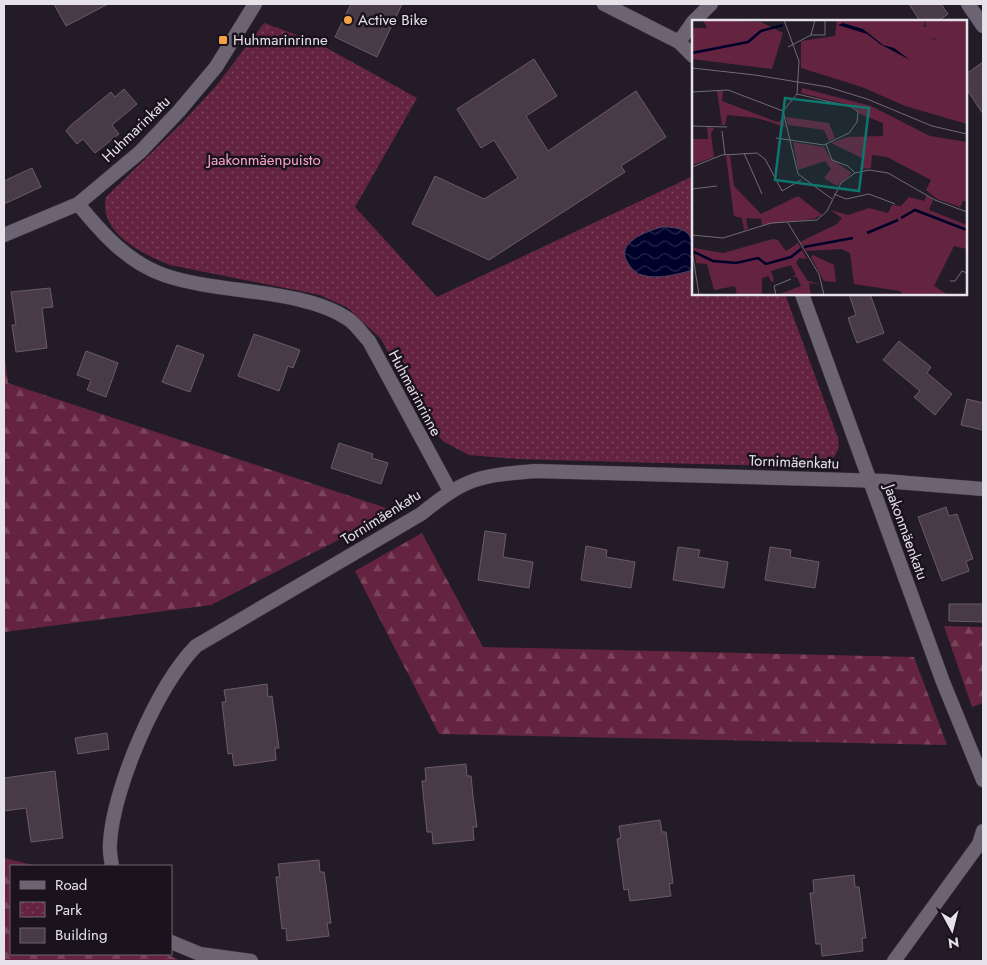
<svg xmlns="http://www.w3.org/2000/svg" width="987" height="965" viewBox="0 0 987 965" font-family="Jost,sans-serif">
<defs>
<pattern id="forest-firs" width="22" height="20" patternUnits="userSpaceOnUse" patternTransform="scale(1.25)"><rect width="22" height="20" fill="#64243f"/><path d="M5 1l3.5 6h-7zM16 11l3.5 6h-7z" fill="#7a445b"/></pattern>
<pattern id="park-dots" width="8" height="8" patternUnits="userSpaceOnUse" patternTransform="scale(1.25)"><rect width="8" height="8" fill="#64243f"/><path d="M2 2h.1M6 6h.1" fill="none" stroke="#7a445b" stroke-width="1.8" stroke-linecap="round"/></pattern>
<pattern id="water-waves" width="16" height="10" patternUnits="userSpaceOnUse" patternTransform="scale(1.25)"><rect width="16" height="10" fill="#00012a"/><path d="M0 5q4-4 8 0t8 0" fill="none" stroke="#252649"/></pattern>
</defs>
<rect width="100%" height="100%" fill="#231c28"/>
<g fill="url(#forest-firs)">
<polygon points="4,350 8,383 395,511 211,605 4,632"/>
<polygon points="422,533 483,647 914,657 947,745 439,734 355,571"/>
<polygon points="944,626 983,627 983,703 972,707"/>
<polygon points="4,858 37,866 11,866 11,954 166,954 181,961 4,961"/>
</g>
<path fill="url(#park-dots)" d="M264,23L316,42L417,98L355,207L437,297L693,176V294H785L838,438C842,461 823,465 805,467L517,459L469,455L444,442L434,431L419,410L381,339L348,308L320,295L170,265C143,254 98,233 106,197L182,123L216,86Z"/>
<path fill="url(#water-waves)" stroke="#454464" d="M662,227C697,227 693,241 693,270C678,274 658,280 642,275C636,274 631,268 628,263C614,243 647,231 662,227Z"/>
<g fill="#483b45" stroke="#6a5c67">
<polygon points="54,4 108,4 66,26"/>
<polygon points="351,4 402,4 377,57 335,37"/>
<polygon points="909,4 941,4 948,14 938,21 920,21"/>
<polygon points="534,59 557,96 526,116 548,151 636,91 666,137 621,166 625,172 489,260 412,224 435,176 484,199 518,178 494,140 481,148 457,109"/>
<polygon points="983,62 983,114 966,88 966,74"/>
<polygon points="124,89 137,104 112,125 119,134 95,153 83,139 77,144 66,131 71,125 111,92 115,97"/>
<polygon points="32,168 41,187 4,204 4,181"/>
<polygon points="50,288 53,307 42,308 47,348 16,352 12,325 16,325 11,292"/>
<polygon points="849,294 870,294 884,333 857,343 848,318 856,315"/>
<polygon points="254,334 300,350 293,368 288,366 279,391 238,376"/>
<polygon points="899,341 931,367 927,373 952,394 935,415 914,397 920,391 883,360"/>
<polygon points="177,345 204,355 190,392 162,382"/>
<polygon points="86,351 118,363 106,397 87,390 91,380 77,375"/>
<polygon points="967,399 983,403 983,430 961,425"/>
<polygon points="339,443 373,454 372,458 388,463 381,484 331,468"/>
<polygon points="946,507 949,516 957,514 973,559 966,561 969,571 942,581 918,517"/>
<polygon points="485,531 506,534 503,557 533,562 529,588 478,580"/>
<polygon points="586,546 607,550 606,557 635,562 631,588 581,580"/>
<polygon points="678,547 700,550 698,557 728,562 724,588 673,580"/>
<polygon points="770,547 791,550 790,557 819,562 815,588 765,580"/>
<polygon points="949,604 983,604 983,622 949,621"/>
<polygon points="267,684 268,697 272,696 277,733 279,748 275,748 276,760 234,766 232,753 228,754 222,702 226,702 224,690"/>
<polygon points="107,733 109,749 78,754 75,738"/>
<polygon points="466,764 467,776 471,776 473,796 477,827 473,827 474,840 433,844 432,832 427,832 422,781 426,781 425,768"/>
<polygon points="55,771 63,838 31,842 26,808 4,811 4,778"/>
<polygon points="660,820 662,832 666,832 673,883 669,884 671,896 630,901 628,889 624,890 617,839 621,838 619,826"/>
<polygon points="319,860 320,872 324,872 326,885 331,923 327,923 329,936 287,941 286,928 282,929 276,877 280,877 278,864"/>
<polygon points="854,875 855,887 859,887 866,938 862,938 863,951 822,956 821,944 816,944 810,893 814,893 813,880"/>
</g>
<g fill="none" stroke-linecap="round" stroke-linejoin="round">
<g stroke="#3c3641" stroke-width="15">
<g id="minor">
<polyline points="604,4 679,42 693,56"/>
<polyline points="968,4 983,26"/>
<polyline points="694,21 711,4"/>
<polyline points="679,42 693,22"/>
<path d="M78,204C102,233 127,262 164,275C218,294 303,288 348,319C356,324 362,334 369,341L450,491"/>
<polyline points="4,235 78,204 140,152 179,111 216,67 255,4"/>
<polyline points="802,294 943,682 983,780"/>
<path d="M112,866C111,859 109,851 110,843C113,788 157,686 196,646L421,514C467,477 478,476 535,471L884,481L983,489"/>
<polyline points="171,942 200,954 251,961"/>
<polyline points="894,961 979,844 983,831"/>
</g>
</g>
<use href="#minor" stroke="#6c6472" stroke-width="14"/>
</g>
<g fill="#f4a344" stroke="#1a131e" stroke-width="2">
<circle cx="348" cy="20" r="5"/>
<rect x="218" y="35" width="10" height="10" rx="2.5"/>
</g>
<g text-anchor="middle" stroke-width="5" stroke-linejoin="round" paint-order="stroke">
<g font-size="15" fill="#e6e2ea" stroke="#1a131e" text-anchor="start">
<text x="358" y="25">Active Bike</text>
<text x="233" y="45">Huhmarinrinne</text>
</g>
<g font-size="15" fill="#e6e2ea" stroke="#1a131e">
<text transform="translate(136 129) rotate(-44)" y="5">Huhmarinkatu</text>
<text transform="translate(415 393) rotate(62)" y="5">Huhmarinrinne</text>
<text transform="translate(794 462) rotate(2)" y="5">Tornimäenkatu</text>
<text transform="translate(381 517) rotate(-32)" y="5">Tornimäenkatu</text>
<text transform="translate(906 532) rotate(70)" y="5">Jaakonmäenkatu</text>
</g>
<g font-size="15" fill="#fda5c4" stroke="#1a131e">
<text x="264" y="165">Jaakonmäenpuisto</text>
</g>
</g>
<g transform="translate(692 20)">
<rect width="275" height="275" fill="#231c28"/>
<path d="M145,0H233L232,7H236L238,18L244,20L248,0H275V104L213,86L170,67L109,48V21L143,16Z" fill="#64243f"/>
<path d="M11,0L69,2L91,13L80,49L0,39V8H15ZM233,0H248L246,19L236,18ZM262,65L271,68L273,80L262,78L257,73ZM110,68L179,86L238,116L275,122V181H271L268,187L245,179L234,170L239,160L195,137L180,135L179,148L171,149L170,138L139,123L155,117L191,116V103L168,94L161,86L109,73ZM25,71H31L30,81L85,102L91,100L93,107L65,98L35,95L33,105H30ZM94,97L137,103L143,118L137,121L132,110L96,105ZM38,135L42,166L69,194L106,176L130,195L121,199L70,205L69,199L54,198L56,209L52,210L50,198L42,196L34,136Z" fill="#64243f"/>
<path d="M15,107L22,108L19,114L22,137L0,145V119H16ZM101,122L132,127L138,138L160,153L145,166L132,158L139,149L133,141L106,150ZM235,175L241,180L237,190L275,205V229L262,226L242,266L256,275H212L208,271L162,264L158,233L149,229L115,231L108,222L145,204L150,198L138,190L156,195L177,188L196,193L200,185L209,186L217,177L232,181ZM81,219L86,220L94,231L106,223L115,239L107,238L104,243L116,261L129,264L117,263L119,275H85L109,266L105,257H100L104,255L99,245L79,251L82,261L79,262L77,256L70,258V275H45L43,266L22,270L15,244L4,243L2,228L31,233ZM121,235L142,245L144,262L132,261L119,237Z" fill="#64243f"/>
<path d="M197,210L203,234H188L187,242L161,225L166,220ZM161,229L172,234L175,252L164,253ZM202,241L236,269L242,266L252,273L244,275L212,260L198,249Z" fill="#64243f"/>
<path d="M151,3L171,9L191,25L202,28L218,40L188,24L175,14L146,5Z" fill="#00012a"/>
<path fill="none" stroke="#00012a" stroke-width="2.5" d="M0,33L56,22L69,11L91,5M209,198L223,190L275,210M175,213L206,200M112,227L161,218M2,232L21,241L44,243L66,238L74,244L99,237L109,229"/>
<path fill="none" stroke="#716b76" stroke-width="1" d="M92,0L107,41L105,74L91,91L106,154L140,179M119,15L123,0M96,27L119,15H133V0M0,48L63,55L136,67L175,79L240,106L275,114M0,72L36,70L91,91M0,106L35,107M30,111L33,135M84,118L132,125L157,113L165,102L166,92L160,87L105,74M134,124L140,140L156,146L163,153M52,133L70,174M0,147L30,135L65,133L73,139L90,171L109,160M0,169L25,166M142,174L154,179L177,174L203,184M96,203L127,254L132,275M0,215L31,218L79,203L125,200L135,191L149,163L163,153L177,150L196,153L243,180L275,192M0,230L7,275M258,261H263L270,251L275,253M84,275L82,266L99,259"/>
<path fill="#0f766e" fill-opacity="0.15" stroke="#0f766e" stroke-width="2.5" d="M93,78L177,88L167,171L83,160Z"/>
<rect width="275" height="275" fill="none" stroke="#e6e2ea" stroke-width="2.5"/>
</g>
<rect width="987" height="965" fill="none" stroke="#e6e2ea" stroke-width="10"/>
<rect x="10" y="865" width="162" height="90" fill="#1a131e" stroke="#6c6670"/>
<rect x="20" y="881" width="25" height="8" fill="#6c6472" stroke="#6c6670"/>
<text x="55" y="890" font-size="15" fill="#e6e2ea">Road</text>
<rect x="20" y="902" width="25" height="15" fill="url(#park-dots)" stroke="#6c6670"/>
<text x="55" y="915" font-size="15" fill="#e6e2ea">Park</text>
<rect x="20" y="928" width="25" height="15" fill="#483b45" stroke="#6c6670"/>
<text x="55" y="940" font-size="15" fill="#e6e2ea">Building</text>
<g transform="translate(952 930) rotate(173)" stroke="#1a131e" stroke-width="4" paint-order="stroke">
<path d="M0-4L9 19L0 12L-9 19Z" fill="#e6e2ea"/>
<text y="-8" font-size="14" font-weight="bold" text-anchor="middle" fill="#e6e2ea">N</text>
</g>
</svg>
